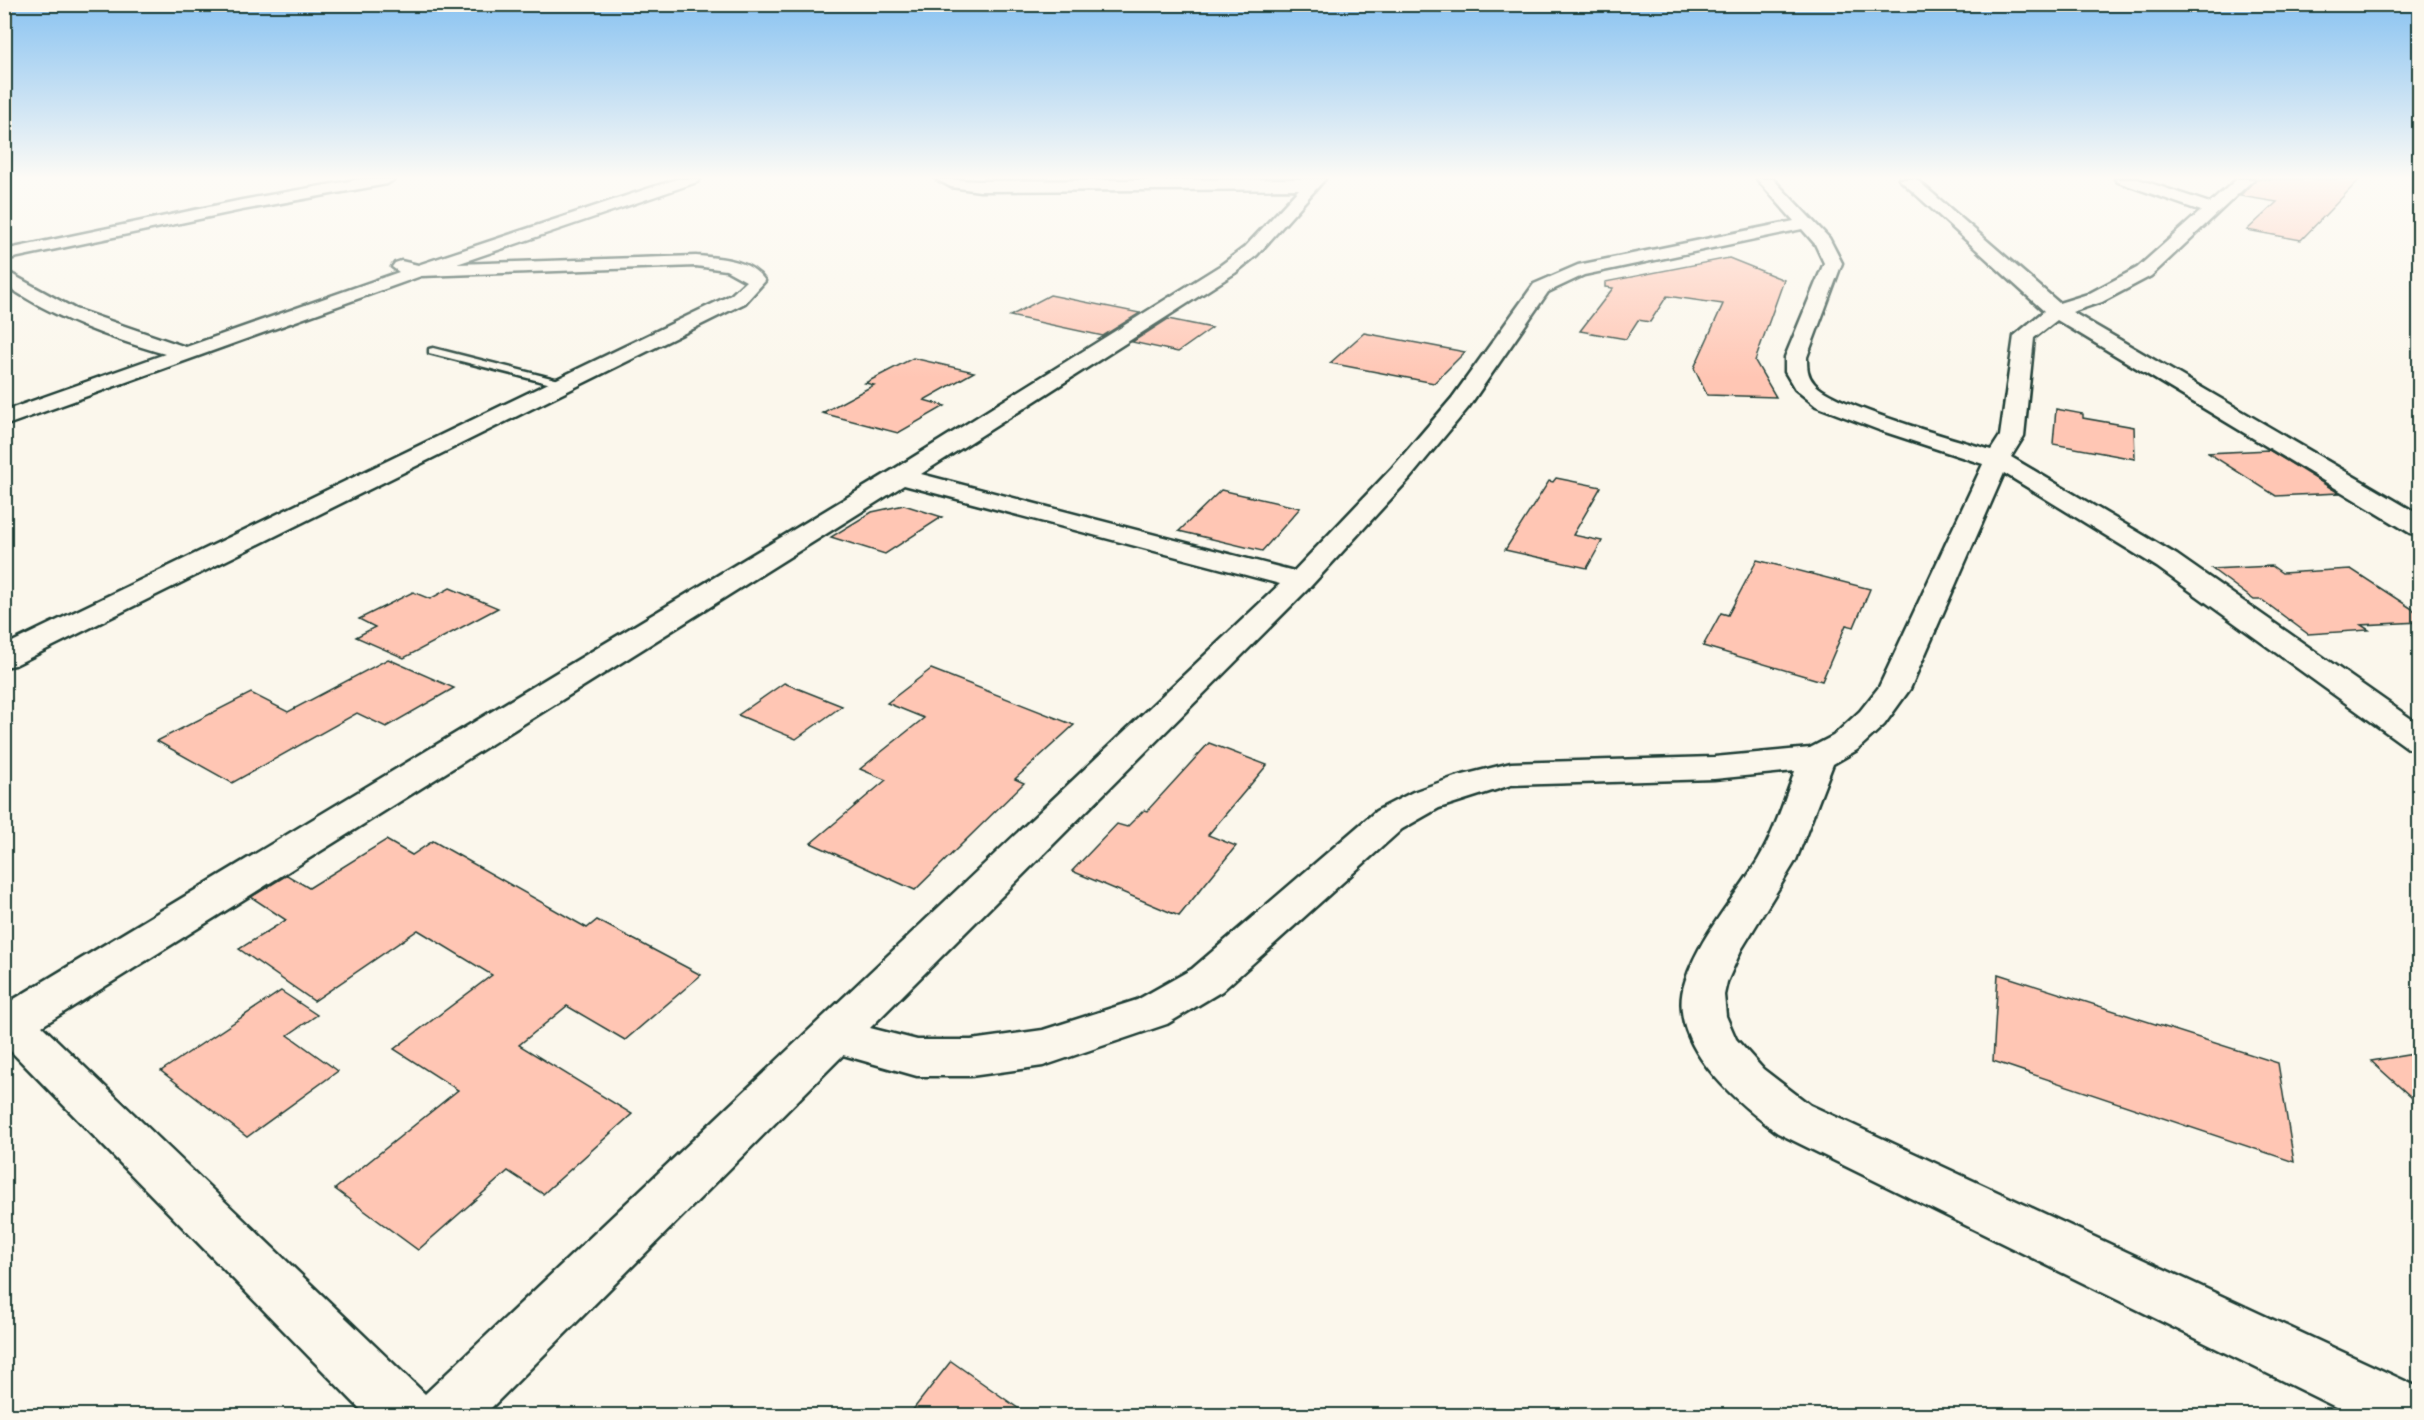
<svg xmlns="http://www.w3.org/2000/svg" width="2424" height="1420" viewBox="0 0 2424 1420" font-family="'Patrick Hand',sans-serif">
<rect width="100%" height="100%" fill="#fbf7ec"/>
<filter id="ink" filterUnits="userSpaceOnUse"><feTurbulence type="fractalNoise" baseFrequency=".0167" numOctaves="2"/><feDisplacementMap in="SourceGraphic" scale="12" xChannelSelector="R" yChannelSelector="G"/><feConvolveMatrix kernelMatrix="1 2 1 2 8 2 1 2 1" color-interpolation-filters="sRGB"/></filter>
<g filter="url(#ink)">
<g fill="#ffc6b4" stroke="#1f3d34" stroke-width="1.5">
<polygon points="2256,179 2360,179 2301,240 2247,230 2277,202 2240,196"/>
<polygon points="1729,258 1784,280 1755,361 1776,397 1707,395 1694,368 1723,304 1667,296 1650,322 1638,320 1626,339 1580,331 1613,288 1605,287 1605,282"/>
<polygon points="1050,295 1140,313 1103,336 1010,316"/>
<polygon points="1168,319 1212,328 1178,352 1132,342"/>
<polygon points="1364,333 1465,352 1434,383 1330,363"/>
<polygon points="913,358 974,372 924,400 945,406 898,433 822,413 874,385 865,383"/>
<polygon points="2056,409 2083,414 2083,418 2134,427 2135,459 2053,444"/>
<polygon points="2269,450 2339,493 2276,496 2208,453"/>
<polygon points="1556,478 1601,487 1573,535 1602,541 1587,568 1505,550 1549,481 1553,482"/>
<polygon points="1221,490 1300,508 1262,551 1179,531"/>
<polygon points="904,505 942,517 885,554 831,537 872,512"/>
<polygon points="1757,560 1870,589 1854,627 1846,625 1822,681 1703,646 1721,613 1728,615"/>
<polygon points="2272,566 2282,573 2351,569 2420,614 2420,622 2361,625 2369,630 2308,634 2262,600 2254,600 2212,569"/>
<polygon points="450,588 498,608 404,658 356,637 375,627 359,619 413,592 430,599"/>
<polygon points="388,659 454,688 386,727 357,713 232,783 157,741 251,693 288,712"/>
<polygon points="931,669 1074,725 1015,779 1024,783 915,890 811,843 886,780 860,769 924,718 887,703"/>
<polygon points="784,683 842,706 796,739 738,715"/>
<polygon points="1209,743 1267,765 1208,835 1236,846 1179,916 1072,871 1117,824 1127,827 1144,810 1147,811"/>
<polygon points="386,840 412,855 433,841 587,928 597,920 701,975 625,1040 567,1006 519,1045 632,1114 543,1194 508,1171 418,1250 335,1189 458,1090 394,1049 492,975 418,930 314,1001 239,949 286,920 251,897 287,875 309,888"/>
<polygon points="1998,974 2278,1063 2294,1162 1993,1061"/>
<polygon points="281,991 317,1015 288,1035 338,1071 247,1137 161,1071"/>
<polygon points="2420,1053 2420,1105 2371,1061"/>
<polygon points="951,1361 1029,1416 908,1416"/>
</g>
<g fill="none" stroke-linecap="round" stroke-linejoin="round">
<g stroke="#1f3d34" stroke-width="5">
<polygon id="lane" points="433,348 567,382 569,384 563,387 429,353 429,349"/>
</g>
<g stroke="#1f3d34" stroke-width="5">
<g id="street">
<polygon points="361,179 395,179 387,184 242,210 4,260 4,250 242,200"/>
<path d="M677,179H700L697,182L457,264L696,256C721,258 750,259 765,281L745,303L15,665L4,667V646L731,295L746,281L726,270L696,266L421,276L4,426V411L165,354C109,338 53,318 4,284V270L75,309L186,347L399,272L392,267L395,263L401,261L418,265Z"/>
<path d="M936,179L980,181L1325,179L1257,255L1235,273L921,474L1294,571L1392,468L1452,398L1534,284L1578,265L1794,221L1757,179H1773L1829,238L1842,263L1807,357C1807,367 1807,375 1814,383C1831,405 1958,440 1991,450L2000,436L2014,336L2044,311L1899,179H1916L2059,303L2088,294L2137,268L2201,211L2118,182L2115,179H2138L2210,203L2237,179H2254L2151,276L2102,302L2072,312L2420,515V535L2410,533L2057,320L2034,338L2024,436L2011,457L2177,555L2420,725V751L2408,748L2157,567L2004,473L1910,689L1884,725L1857,750L1833,764L1796,860L1741,950L1727,982L1724,995L1726,1016L1736,1039L1763,1069L1810,1105L2420,1388V1416H2354L1778,1133C1736,1102 1665,1042 1685,982C1699,937 1734,899 1758,860C1774,833 1784,801 1795,771L1714,779L1511,785L1439,808L1402,829L1222,991L1167,1024L1043,1066L971,1076H917L843,1055L483,1416H367L4,1044V999L11,1001L891,471L1221,265L1245,247L1299,189L980,191L951,187ZM1802,229L1815,244L1824,263L1785,357V372L1795,389L1816,406L1879,430L1983,464L1879,687L1860,711L1833,736L1810,748L1714,757L1511,763L1455,777L1413,792L1376,811L1192,969L1137,1000L1043,1030L971,1040H917L870,1028L1310,587L1410,478L1468,408L1548,292L1584,275ZM904,485L1280,584L425,1394L42,1026Z"/>
</g>
</g>
<use href="#lane" fill="#fbf7ec" fill-rule="evenodd"/>
<use href="#street" fill="#fbf7ec" fill-rule="evenodd"/>
</g>
</g>
<linearGradient id="sky" x2="0" y2="1"><stop stop-color="#8ac3f1"/><stop offset="0.47" stop-color="#fdfbf6"/><stop offset="1" stop-color="#fdfbf6" stop-opacity="0"/></linearGradient>
<rect width="2424" height="378" fill="url(#sky)"/>
<rect width="2424" height="1420" fill="none" stroke="#fbf7ec" stroke-width="24"/>
<rect x="12" y="12" width="2400" height="1396" fill="none" stroke="#1f3d34" stroke-width="2" filter="url(#ink)"/>
</svg>
